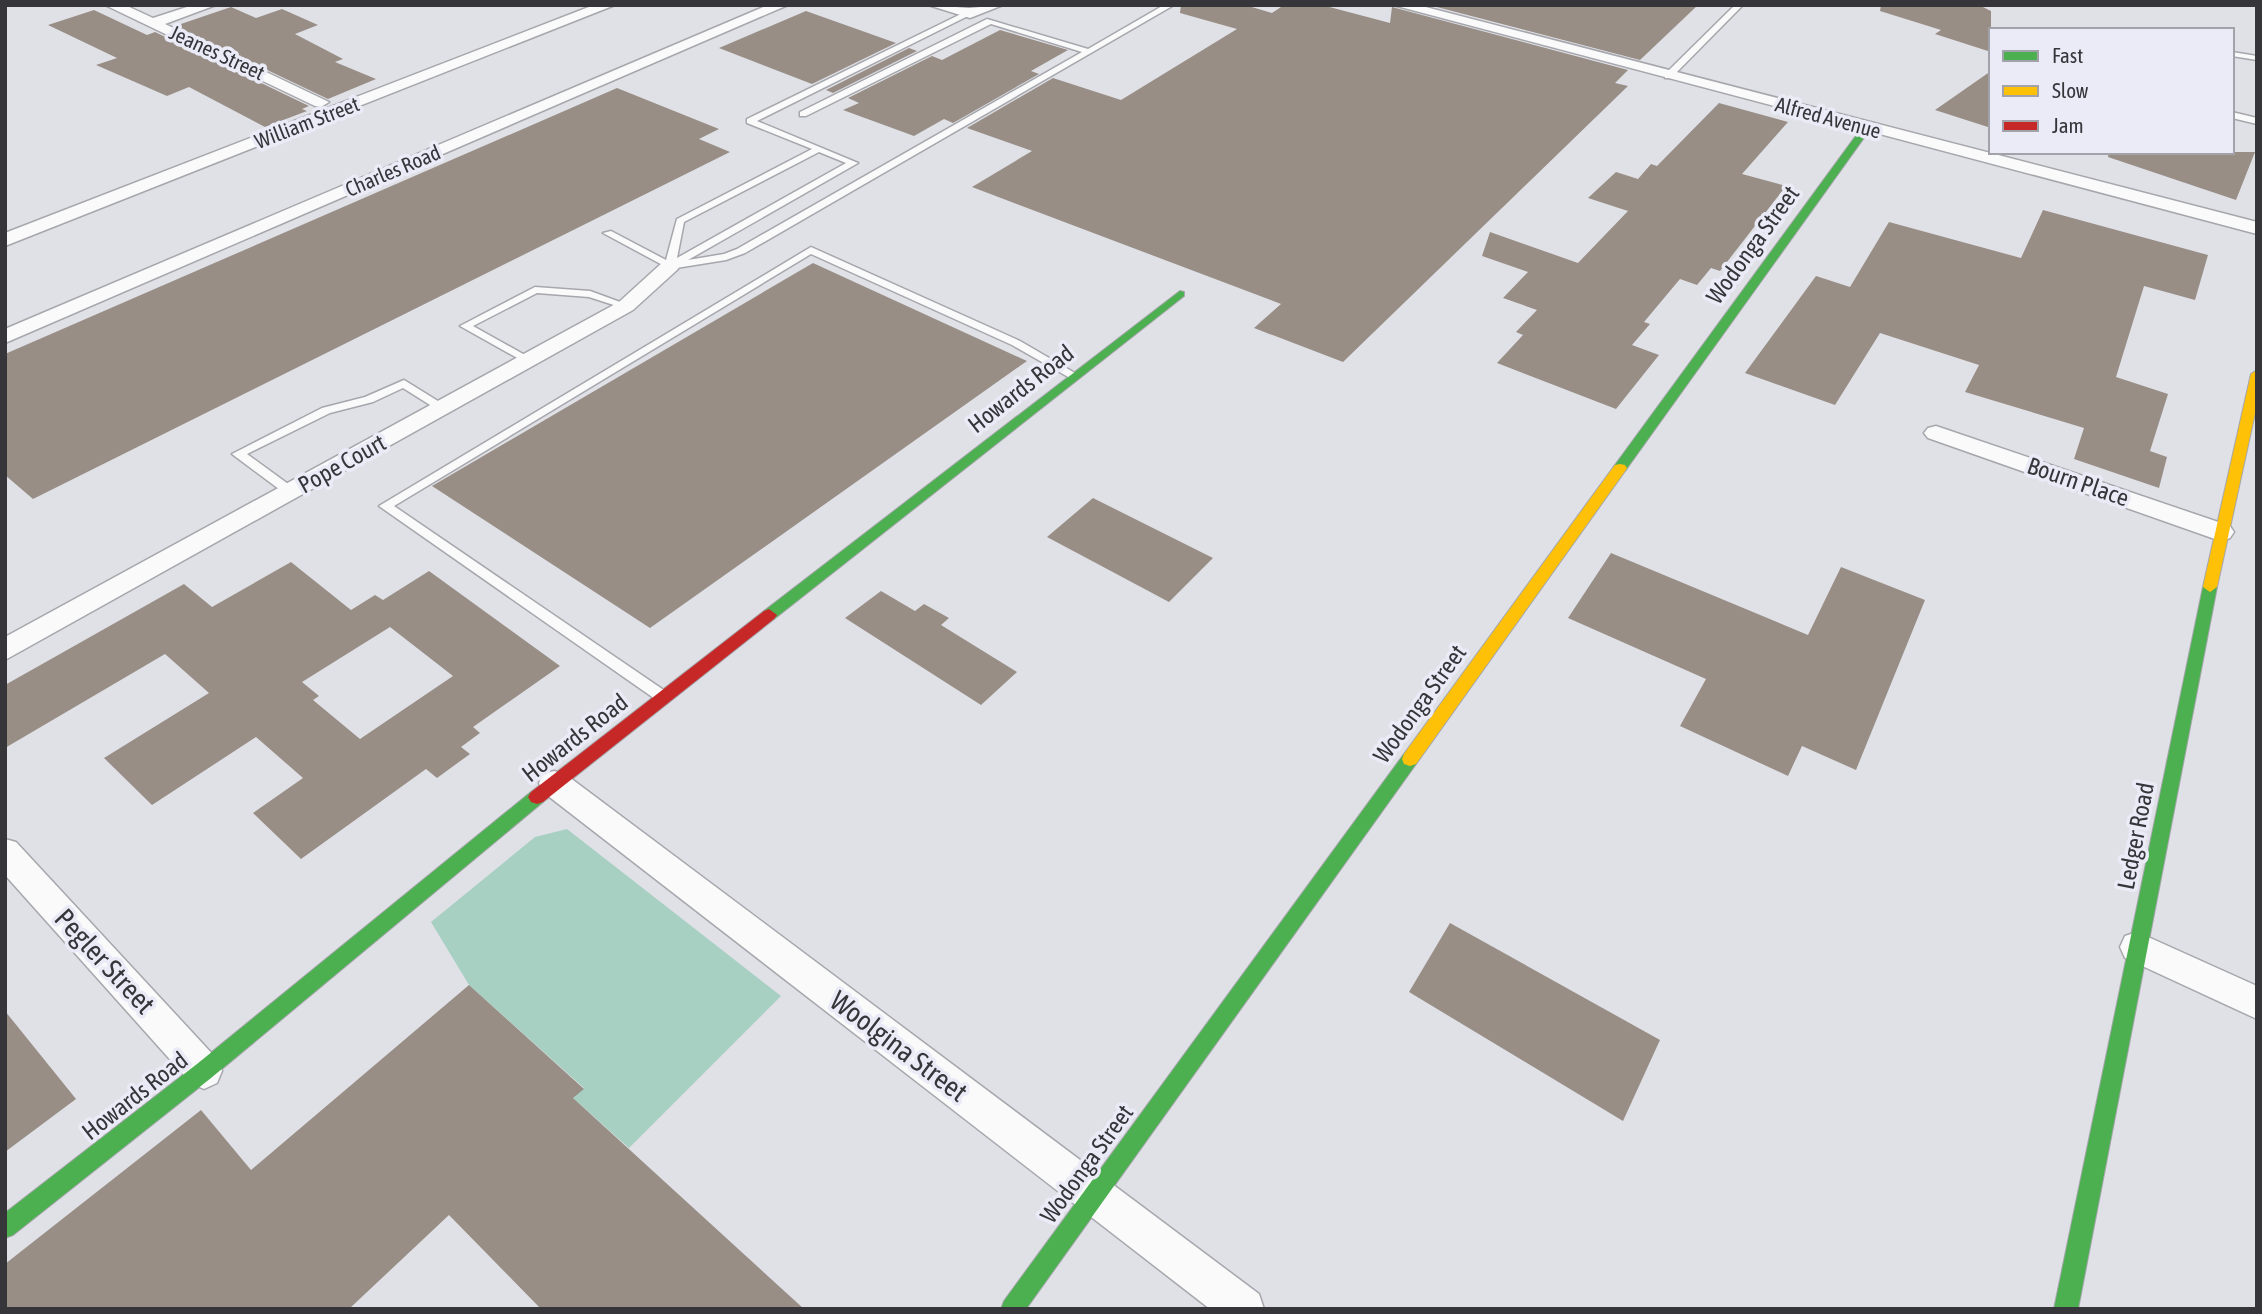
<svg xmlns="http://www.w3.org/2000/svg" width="2262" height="1314" viewBox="0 0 2262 1314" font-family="'Asap Condensed',sans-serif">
<rect width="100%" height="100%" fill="#e0e1e7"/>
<polygon fill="#a7d0c2" points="567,829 781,996 629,1148 573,1098 584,1088 469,985 431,922 535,837"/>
<g fill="#988e86" fill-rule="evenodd">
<polygon points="1181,5 1245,5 1272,13 1284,5 1322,5 1390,23 1392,7 1628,70 1615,83 1628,86 1343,362 1254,328 1281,304 972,187 1032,151 967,128 1053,78 1121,100 1237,29 1180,13"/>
<polygon points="1429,5 1698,5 1640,60"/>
<polygon points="1881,5 1979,5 1991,11 1991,52 1935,34 1941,30 1880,11"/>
<polygon points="231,7 256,18 282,9 318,25 295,34 343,59 335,62 376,79 328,99 175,26"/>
<polygon points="94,10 147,35 155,32 309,106 302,109 307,111 265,127 189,87 167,96 96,65 117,58 48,25"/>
<polygon points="806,11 896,43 812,84 719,48"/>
<polygon points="1000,30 1068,50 1031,71 1039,74 953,123 944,119 914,136 843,110 859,103 848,98 932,56 942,60"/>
<polygon points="909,48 917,51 833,93 826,90"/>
<polygon points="1991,71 1991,128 1935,110"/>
<polygon points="617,88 719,129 699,139 730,152 33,499 5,475 5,354"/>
<polygon points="1719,103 1788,122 1742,174 1786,186 1720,271 1711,268 1697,285 1680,279 1644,322 1650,324 1632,345 1659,355 1616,409 1497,363 1523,335 1516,332 1537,310 1503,298 1528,272 1482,256 1490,232 1578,263 1628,211 1588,198 1616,172 1638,179 1651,164 1657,166"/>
<polygon points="2109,152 2255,152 2236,200 2108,157"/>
<polygon points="2043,210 2208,255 2195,300 2144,286 2116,377 2168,394 2150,451 2167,457 2159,488 2074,459 2084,428 1965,392 1979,365 1880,333 1835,405 1745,373 1816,276 1850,287 1889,222 2021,258"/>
<polygon points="813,263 1027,361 650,628 432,486"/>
<polygon points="1093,498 1213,558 1169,602 1047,537"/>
<polygon points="1611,553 1808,635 1841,567 1925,600 1856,770 1802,746 1788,776 1680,726 1706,679 1568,618"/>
<path d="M291,562L351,610L375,595L383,600L429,571L560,666L473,727L480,733L461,747L470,754L437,778L426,769L301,859L253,813L303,778L256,737L152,805L104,758L209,693L165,654L5,748V685L184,584L212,607ZM390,627L453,676L360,739L313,700L319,696L302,682Z"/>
<polygon points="881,591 915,611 924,604 949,618 941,625 1017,672 981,705 845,618"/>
<polygon points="1450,923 1660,1040 1623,1121 1409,992"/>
<polygon points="469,985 584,1089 573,1098 804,1309 541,1309 449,1215 349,1309 5,1309 5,1264 201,1110 251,1170"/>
<polygon points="5,1011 76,1099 5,1152"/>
</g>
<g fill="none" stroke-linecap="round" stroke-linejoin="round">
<g stroke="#a6a7ac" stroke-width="3">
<g id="lane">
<path d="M1164,5H1174L745,253L726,260L670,269L603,233L611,231L666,260L677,219L812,149L747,123V119L967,11L974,13L757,121L858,163L688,260L724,254L737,249L1082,52L991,24L806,116H800V112L987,19L1088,49ZM819,152L846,163L677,258L684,222Z"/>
<polygon points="1735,5 1743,5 1671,78 1665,78 1665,74"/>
<polygon points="2232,52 2257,56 2257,60 2232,56"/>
<polygon points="2232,112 2257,118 2257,124 2232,118"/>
<polygon points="811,247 1020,341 1080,376 1074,379 1070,378 1012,345 811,254 394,506 668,693 670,697 668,701 658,701 379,506"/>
<polygon points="535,287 590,291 631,306 626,309 589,297 537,293 473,326 532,359 532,363 528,364 460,326"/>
<polygon points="404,380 446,406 446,410 438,410 403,388 373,402 330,413 247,454 295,489 297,492 295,495 287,495 232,454 322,408 365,397"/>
</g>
</g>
<g stroke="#a6a7ac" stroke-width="3">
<g id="street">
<polygon points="105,5 125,5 153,18 193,5 216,5 165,24 329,102 321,107 315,106"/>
<polygon points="594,5 615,5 5,246 5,233"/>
<polygon points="768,5 788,5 5,343 5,329"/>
<polygon points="928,5 969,8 1003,5 970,18"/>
<polygon points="1393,5 1418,5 2257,222 2257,234"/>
<polygon points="670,260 677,262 680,266 677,270 633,310 5,660 5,637 619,302 663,262"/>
<polygon points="1936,426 2230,526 2234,532 2230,538 2221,541 2212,538 1928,438 1924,433 1928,428"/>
<polygon points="554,771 565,774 1259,1294 1264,1309 1210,1309 543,792 539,783 543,774"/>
<polygon points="5,839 16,842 217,1059 222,1071 217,1083 204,1089 191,1083 5,875"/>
<polygon points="2137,932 2257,986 2257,1019 2125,958 2120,947 2125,936"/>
</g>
</g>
<g stroke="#a6a7ac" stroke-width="2">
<g id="fast">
<polygon points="1863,126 1871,128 1625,471 1615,471 1613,468 1615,465"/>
<polygon points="1180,291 1184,292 1184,296 774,619 764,619 761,615 764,611"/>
<polygon points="2210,582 2217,587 2078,1309 2054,1309 2203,587"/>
<polygon points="1410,752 1416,754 1418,759 1416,764 1026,1309 1001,1309 1004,1301 1404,754"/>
<polygon points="537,790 543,792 546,797 543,802 211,1078 13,1235 5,1238 5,1213 197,1064 531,792"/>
</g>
</g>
<g stroke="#a6a7ac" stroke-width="2">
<g id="slow">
<polygon points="2257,370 2257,404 2217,587 2210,592 2203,587 2251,374"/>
<polygon points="1620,464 1625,465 1627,468 1625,471 1416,764 1410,766 1404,764 1402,759 1404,754 1615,465"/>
</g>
</g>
<g stroke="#a6a7ac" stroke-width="2">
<polygon id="jam" points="769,609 777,615 774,619 543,802 537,804 531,802 528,797 531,792 764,611"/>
</g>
<use href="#lane" fill="#fafafb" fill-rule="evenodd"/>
<use href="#street" fill="#fafafb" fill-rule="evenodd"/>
<use href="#fast" fill="#4caf50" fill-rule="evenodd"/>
<use href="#slow" fill="#ffc107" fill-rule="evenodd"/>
<use href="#jam" fill="#c62828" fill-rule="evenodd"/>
</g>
<g text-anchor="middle" stroke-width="7" stroke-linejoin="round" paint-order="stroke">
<g font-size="21" fill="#35353a" stroke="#eaebf7">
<text transform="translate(217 53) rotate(25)" y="7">Jeanes Street</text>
<text transform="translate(1828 118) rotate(15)" y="7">Alfred Avenue</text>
<text transform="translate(307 123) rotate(-21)" y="7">William Street</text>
<text transform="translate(393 171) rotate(-23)" y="7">Charles Road</text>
</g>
<g font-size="24" fill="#35353a" stroke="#eaebf7">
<text transform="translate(1753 245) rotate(-54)" y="8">Wodonga Street</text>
<text transform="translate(1021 389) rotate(-38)" y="8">Howards Road</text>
<text transform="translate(342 464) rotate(-29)" y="8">Pope Court</text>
<text transform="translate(2078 482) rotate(19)" y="8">Bourn Place</text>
<text transform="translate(1420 704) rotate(-54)" y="8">Wodonga Street</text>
<text transform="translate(575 738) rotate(-38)" y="8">Howards Road</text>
<text transform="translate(2136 836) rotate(-79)" y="8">Ledger Road</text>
<text transform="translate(135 1096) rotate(-38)" y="8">Howards Road</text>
<text transform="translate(1087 1164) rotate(-54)" y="8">Wodonga Street</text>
</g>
<g font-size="28" fill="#35353a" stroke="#eaebf7">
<text transform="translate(105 961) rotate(47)" y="10">Pegler Street</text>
<text transform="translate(899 1046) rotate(37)" y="10">Woolgina Street</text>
</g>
</g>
<rect width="2262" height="1314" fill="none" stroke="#35353a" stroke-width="14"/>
<rect x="1989" y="28" width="245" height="126" fill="#eaebf7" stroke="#a2a2ab" stroke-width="2"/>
<rect x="2003" y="51" width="35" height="10" fill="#4caf50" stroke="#a2a2ab" stroke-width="2"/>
<text x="2052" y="63" font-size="21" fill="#35353a">Fast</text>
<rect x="2003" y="86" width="35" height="10" fill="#ffc107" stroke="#a2a2ab" stroke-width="2"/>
<text x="2052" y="98" font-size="21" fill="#35353a">Slow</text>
<rect x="2003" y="121" width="35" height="10" fill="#c62828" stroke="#a2a2ab" stroke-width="2"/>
<text x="2052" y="133" font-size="21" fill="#35353a">Jam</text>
</svg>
